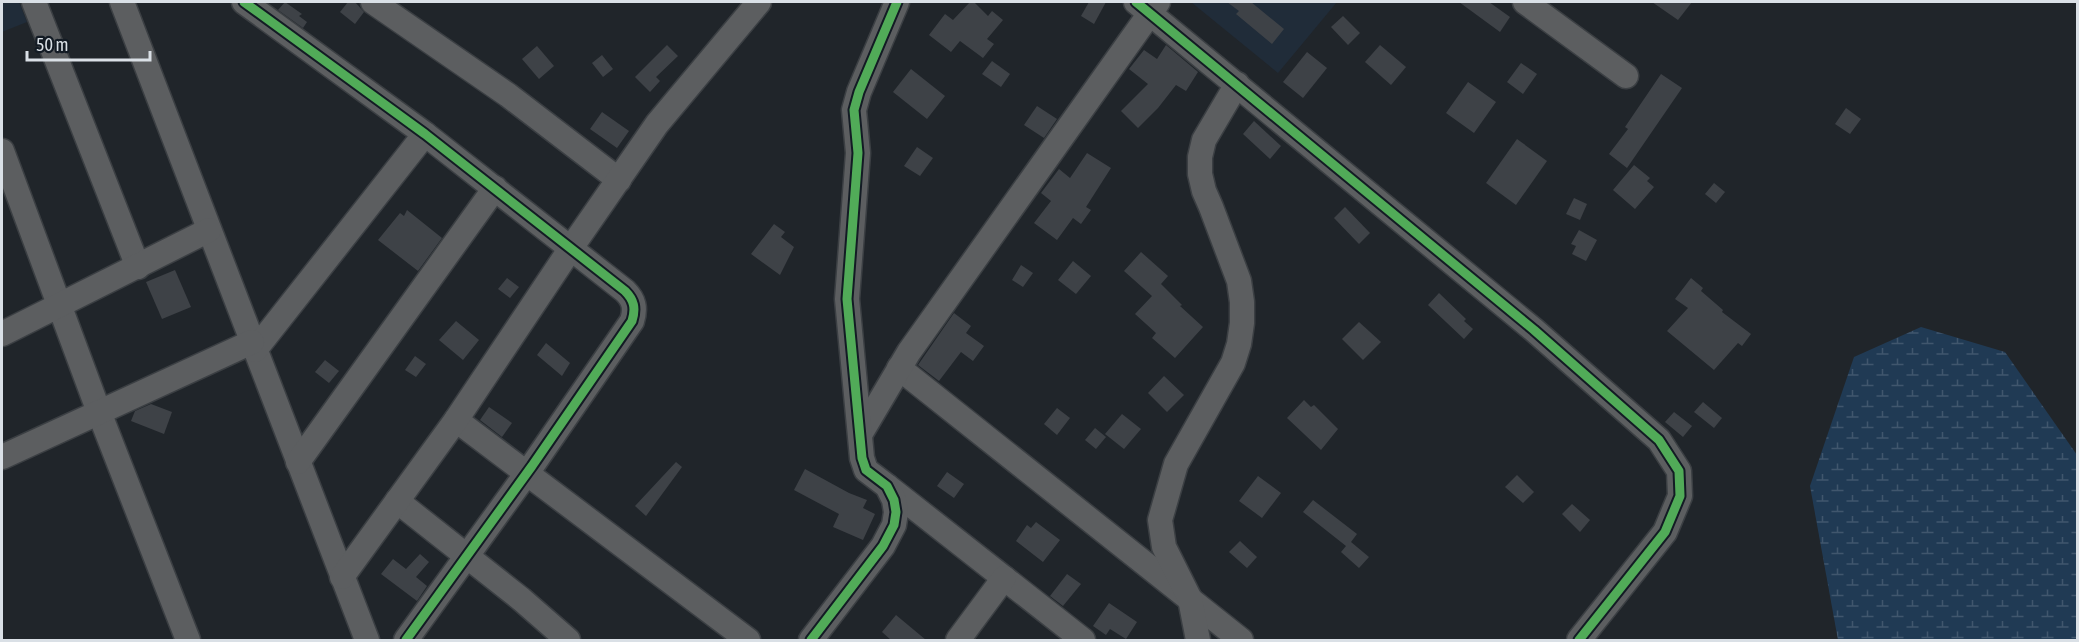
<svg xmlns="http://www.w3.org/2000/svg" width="2079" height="642" viewBox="0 0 2079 642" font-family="'Asap Condensed',sans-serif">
<defs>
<pattern id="wetland-marsh" width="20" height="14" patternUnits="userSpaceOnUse" patternTransform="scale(1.5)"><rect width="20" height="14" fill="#203a54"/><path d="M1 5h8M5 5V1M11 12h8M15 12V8" fill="none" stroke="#40566d"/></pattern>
</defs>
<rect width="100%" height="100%" fill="#20252a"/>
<g fill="#202c39">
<polygon points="2,2 19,2 27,22 2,32"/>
<polygon points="1191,2 1337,2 1278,73"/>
</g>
<polygon fill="url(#wetland-marsh)" points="1921,327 2005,352 2077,455 2077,640 1838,640 1810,486 1854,357"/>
<g fill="#3e4247">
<polygon points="285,2 302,14 299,16 307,22 303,28 278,10"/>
<polygon points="348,2 355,2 364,12 355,24 340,12"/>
<polygon points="970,2 974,2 988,16 992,11 1003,20 987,39 994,44 983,58 960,41 951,52 929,35 945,14 953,20"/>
<polygon points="1089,2 1106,2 1094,24 1081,16"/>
<polygon points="1227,2 1251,2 1284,29 1272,44 1236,14 1239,11"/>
<polygon points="1459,2 1489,2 1510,17 1500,32"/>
<polygon points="1652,2 1692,2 1678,20"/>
<polygon points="1343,16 1360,33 1348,45 1331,27"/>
<polygon points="667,45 678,56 656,77 660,81 650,92 635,77"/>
<polygon points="1166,45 1198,72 1186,91 1176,85 1158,108 1138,128 1121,111 1148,84 1129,69 1144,50 1157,59"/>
<polygon points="1380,45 1406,67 1391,85 1365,62"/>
<polygon points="537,46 554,66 539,79 522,59"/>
<polygon points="1307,52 1327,68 1303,98 1283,82"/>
<polygon points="602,55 613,69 603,77 592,63"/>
<polygon points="992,61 1010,74 1001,87 982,74"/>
<polygon points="1521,63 1537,74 1523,94 1507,82"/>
<polygon points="911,69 945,96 927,119 893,92"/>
<polygon points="1661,74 1682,88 1627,168 1609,154 1628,129 1625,127"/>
<polygon points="1468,82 1496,102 1474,133 1446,113"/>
<polygon points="1037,106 1057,119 1044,138 1024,125"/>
<polygon points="1846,108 1861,119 1850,134 1835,124"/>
<polygon points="602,112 629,131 617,148 590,129"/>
<polygon points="1254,121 1281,146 1270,159 1243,134"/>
<polygon points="1517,139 1547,161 1516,205 1486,183"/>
<polygon points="917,147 933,158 920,176 904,166"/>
<polygon points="1087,153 1111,168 1086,207 1091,210 1081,224 1073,218 1057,240 1034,223 1051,201 1041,193 1059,169 1070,178"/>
<polygon points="1634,165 1650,178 1647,181 1654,187 1635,209 1613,190"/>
<polygon points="1714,183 1725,192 1716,203 1705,194"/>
<polygon points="1574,198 1587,204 1580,220 1566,214"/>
<polygon points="1345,207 1370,233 1359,244 1334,218"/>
<polygon points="407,210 442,238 418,271 378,240 400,213 404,216"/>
<polygon points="774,224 785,232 781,237 794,247 780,275 751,254"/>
<polygon points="1579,230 1597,240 1586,261 1572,254 1576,246 1571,244"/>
<polygon points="1141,252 1168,276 1161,284 1182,305 1180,306 1203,327 1175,358 1152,338 1156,333 1135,314 1152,296 1124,271"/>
<polygon points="1073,261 1091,276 1076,294 1058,280"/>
<polygon points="1021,265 1033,273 1023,287 1012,280"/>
<polygon points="175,270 191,307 162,319 146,282"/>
<polygon points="507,278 519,287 510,298 498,289"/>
<polygon points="1691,278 1703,288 1701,291 1723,310 1722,312 1751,334 1742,346 1738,343 1714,370 1667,331 1688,308 1675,299"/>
<polygon points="1439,293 1466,319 1464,321 1473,329 1464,339 1428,305"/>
<polygon points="954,313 971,326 966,333 984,346 973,361 961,352 939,381 918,365"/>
<polygon points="456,321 479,340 463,360 439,340"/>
<polygon points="1359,322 1381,342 1363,360 1342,339"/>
<polygon points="546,343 570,363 562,376 537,355"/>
<polygon points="415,356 426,364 416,377 405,370"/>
<polygon points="325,360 339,371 329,383 315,372"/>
<polygon points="1164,376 1184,395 1167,412 1148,393"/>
<polygon points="1304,400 1311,407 1314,405 1338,429 1321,450 1287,418"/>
<polygon points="1703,402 1722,418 1714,428 1694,412"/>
<polygon points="151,404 172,412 164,434 131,421 135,411"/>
<polygon points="489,407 512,423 502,437 480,420"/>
<polygon points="1057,408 1070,418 1057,435 1044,424"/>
<polygon points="1674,412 1692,426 1683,437 1665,422"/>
<polygon points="1122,414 1141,429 1124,449 1105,434"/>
<polygon points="1095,428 1106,437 1096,449 1085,440"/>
<polygon points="676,462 682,467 646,516 635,506"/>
<polygon points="805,469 849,493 867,500 863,508 875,514 863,540 833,527 839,514 794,490"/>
<polygon points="947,472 964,484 954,498 937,486"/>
<polygon points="1517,475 1534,492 1523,503 1505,487"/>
<polygon points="1258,476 1281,493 1262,518 1239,501"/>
<polygon points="1313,500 1357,534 1351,542 1369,557 1359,568 1341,552 1346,546 1303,512"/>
<polygon points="1572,504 1590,520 1580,532 1562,514"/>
<polygon points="1036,522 1060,540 1043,562 1016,541 1027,525 1031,528"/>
<polygon points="1240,541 1257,557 1247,568 1229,552"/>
<polygon points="420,554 429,562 416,577 427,586 417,601 381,574 393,559 406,569"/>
<polygon points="1067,574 1081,584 1063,606 1050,596"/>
<polygon points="1109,603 1137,622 1126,639 1110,629 1106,635 1093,626"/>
<polygon points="896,615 926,640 891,640 882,632"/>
</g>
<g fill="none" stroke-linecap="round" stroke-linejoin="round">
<g stroke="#3b3f43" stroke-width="27">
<g id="minor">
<polyline points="34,2 138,267"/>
<polyline points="122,2 367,640"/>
<path d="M244,2L425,134L625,291C634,300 636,308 632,321L532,466L406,640"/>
<polyline points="373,2 508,95 619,180"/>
<polyline points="1136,2 1534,330 1659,440 1679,471 1680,496 1665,532 1579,640"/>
<polyline points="1525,2 1626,76"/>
<polyline points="2,151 99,412 188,640"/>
<polyline points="2,334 209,230"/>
<polyline points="255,350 425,134"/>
<polyline points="899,368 1241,640"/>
<polyline points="456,420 748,640"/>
<polyline points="861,433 909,352 1158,2"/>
<polyline points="2,457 252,342"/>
<polyline points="298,462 495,188"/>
<polyline points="887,486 1083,640"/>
<polyline points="397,501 521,599 568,640"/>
<polyline points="342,577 456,420 571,248 657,124 759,2"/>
<polyline points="811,640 883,546 894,525 896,512 894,500 887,486 866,470 862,458 847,299 858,153 854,110 859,92 897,2"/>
<polyline points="958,640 1004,578"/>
<polyline points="1198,640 1190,599 1164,547 1160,520 1176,464 1233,363 1239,344 1242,323 1242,302 1239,281 1211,207 1204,191 1200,174 1200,157 1204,140 1237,84"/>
</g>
</g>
<use href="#minor" stroke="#5c5e60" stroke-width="24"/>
<g stroke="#131b24" stroke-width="13">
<g id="cycleway">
<path d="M244,2L425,134L625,291C634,300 636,308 632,321L532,466L406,640"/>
<polyline points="1136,2 1534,330 1659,440 1679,471 1680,496 1665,532 1579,640"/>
<polyline points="811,640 883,546 894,525 896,512 894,500 887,486 866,470 862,458 847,299 858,153 854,110 859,92 897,2"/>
</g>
</g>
<use href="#cycleway" stroke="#51ab58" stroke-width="9"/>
</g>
<rect width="2079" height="642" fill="none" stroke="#dae0e6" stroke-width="6"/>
<path d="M27 51v9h123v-9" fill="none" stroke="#dae0e6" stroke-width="3"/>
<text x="36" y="51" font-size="18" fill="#dae0e6" stroke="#131b24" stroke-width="4.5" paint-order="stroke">50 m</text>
</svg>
